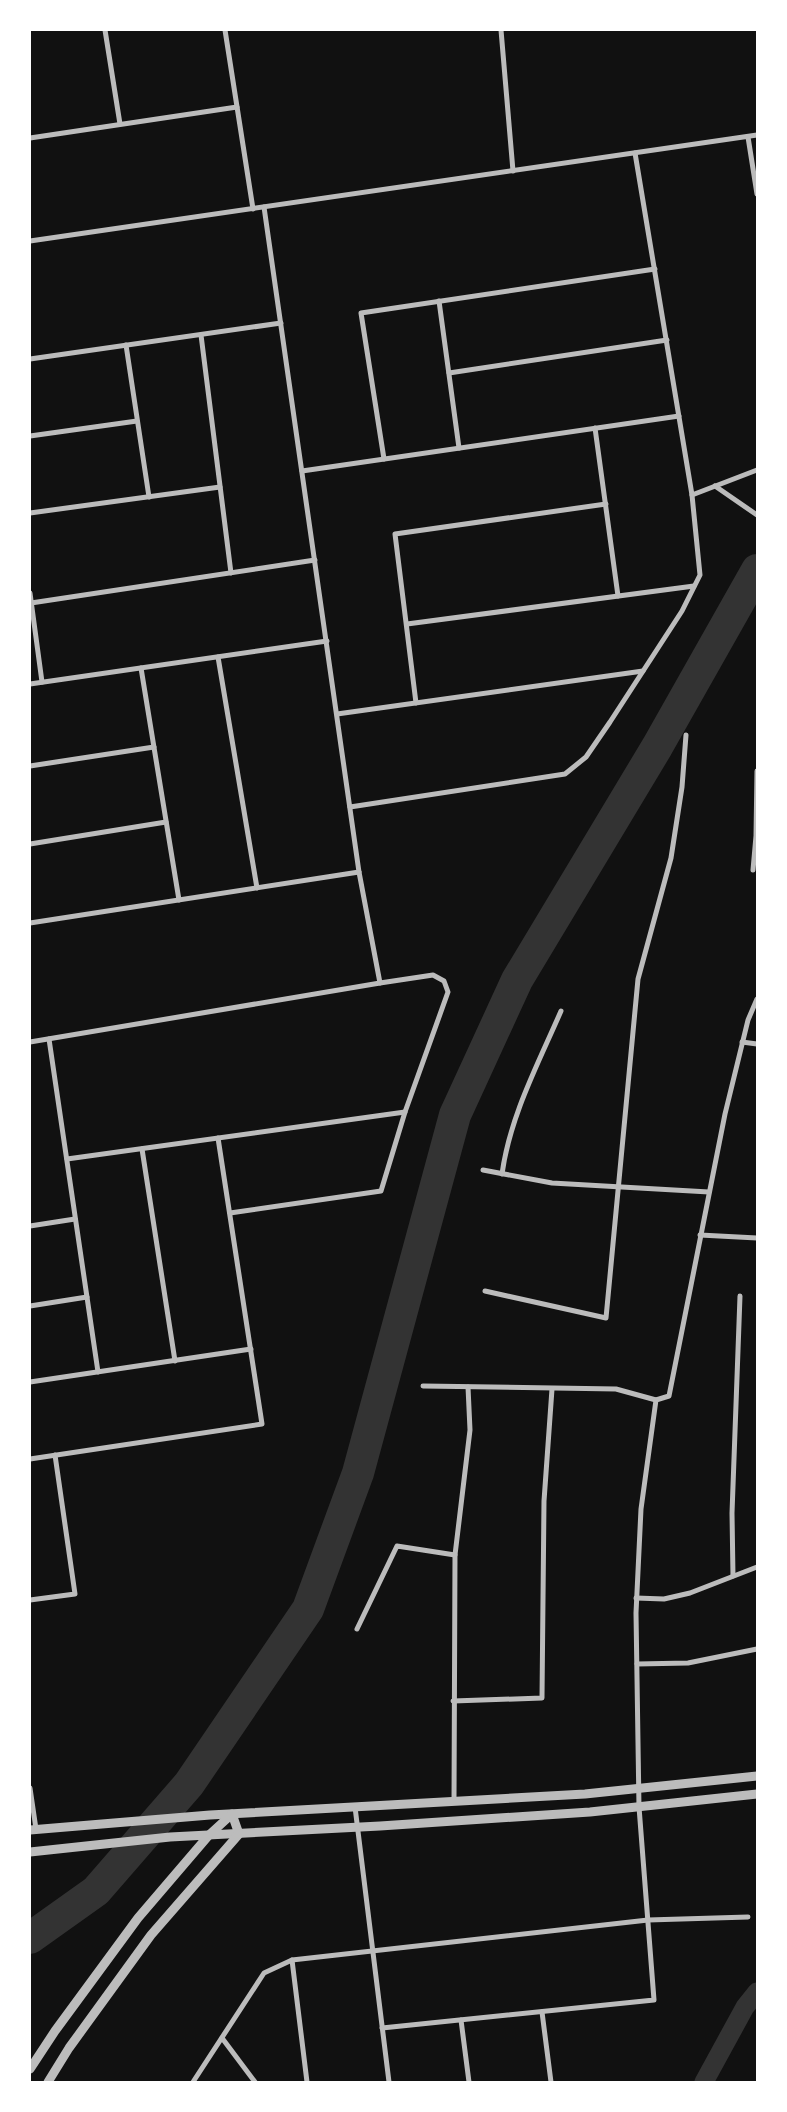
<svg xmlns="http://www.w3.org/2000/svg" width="787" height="2112" viewBox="0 0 787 2112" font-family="'PT Sans Narrow',sans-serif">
<rect width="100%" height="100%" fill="#111"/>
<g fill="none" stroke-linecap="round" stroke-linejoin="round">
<polyline stroke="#333" stroke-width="19" points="704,2082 745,2007 757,1992"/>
<polyline stroke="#333" stroke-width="32" points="30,1938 96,1891 189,1784 308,1609 358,1473 455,1115 517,980 657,747 757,570"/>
<g stroke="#bcbcbc" stroke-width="5">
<polyline points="105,30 120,124"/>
<polyline points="225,30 253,209"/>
<polyline points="501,30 513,171"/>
<polyline points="748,137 757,194"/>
<polyline points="30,138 237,107"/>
<polyline points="264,207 359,872 380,983"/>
<polyline points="30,241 757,135"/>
<polyline points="439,301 459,448"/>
<polyline points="201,335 231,573"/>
<polyline points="126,345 149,497"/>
<polyline points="30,359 281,323"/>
<polyline points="449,373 667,340"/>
<polyline points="595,428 618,596"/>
<polyline points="30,436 137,421"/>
<polyline points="384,459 361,313 655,269"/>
<polyline points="302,471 679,416"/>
<polyline points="715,486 757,515"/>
<polyline points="692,495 757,470"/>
<polyline points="30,513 220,487"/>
<polyline points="30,593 42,682"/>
<polyline points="31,603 315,560"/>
<polyline points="407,624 694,586"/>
<polyline points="218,657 257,888"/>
<polyline points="141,668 179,900"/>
<polyline points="30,684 327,641"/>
<polyline points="416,703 395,534 606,504"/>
<polyline points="337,714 643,671"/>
<polyline points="30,766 154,747"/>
<polyline points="350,807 565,774 586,757 610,722 682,611 700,575 692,495 635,153"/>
<polyline points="30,844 166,822"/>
<polyline points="753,870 756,836 757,771"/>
<polyline points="30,923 359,872"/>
<polyline points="49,1039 98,1372"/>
<polyline points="30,1042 380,983 433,975 444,981 448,992 405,1112 381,1191 230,1213"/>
<polyline points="742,1042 757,1044"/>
<polyline points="142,1149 175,1361"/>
<polyline points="67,1159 405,1112"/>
<polyline points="483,1170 552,1183 709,1192"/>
<path d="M502,1174C510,1116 538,1064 561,1011"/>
<polyline points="30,1226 75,1219"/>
<polyline points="700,1235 757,1238"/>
<polyline points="485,1291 606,1318 638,979 671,858 682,787 686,735"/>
<polyline points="30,1306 87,1297"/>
<polyline points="30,1382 251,1349"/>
<polyline points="423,1386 616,1389 656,1400"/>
<polyline points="30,1459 262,1424 218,1138"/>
<polyline points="733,1576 732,1513 740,1296"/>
<polyline points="636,1598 664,1599 690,1593 757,1567"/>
<polyline points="30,1600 75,1594 55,1455"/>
<polyline points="357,1629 397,1546 455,1555"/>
<polyline points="637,1664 688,1663 757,1649"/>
<polyline points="453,1701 542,1698 544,1501 552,1389"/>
<polyline points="30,1788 36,1829"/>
<polyline points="454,1802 455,1555 470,1430 468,1387"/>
<polyline points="355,1807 389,2082"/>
<polyline points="292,1960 307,2082"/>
<polyline points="542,2012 551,2082"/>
<polyline points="461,2020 469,2082"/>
<polyline points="382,2028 654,2000 639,1807 636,1613 641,1509 656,1400 669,1396 725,1114 748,1020 757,999"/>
<polyline points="222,2038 255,2082"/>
<polyline points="193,2082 264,1973 292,1960 648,1920 748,1917"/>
</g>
<g stroke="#bcbcbc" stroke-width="9">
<polyline points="30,1830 210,1815 585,1794 757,1776"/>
<polyline points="30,1852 170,1837 380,1826 590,1812 757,1794"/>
<polyline points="30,2069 55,2031 138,1918 209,1835 232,1814 239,1834 151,1935 69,2048 48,2082"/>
</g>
</g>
<rect width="787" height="2112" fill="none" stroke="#ffffff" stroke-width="62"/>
</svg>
